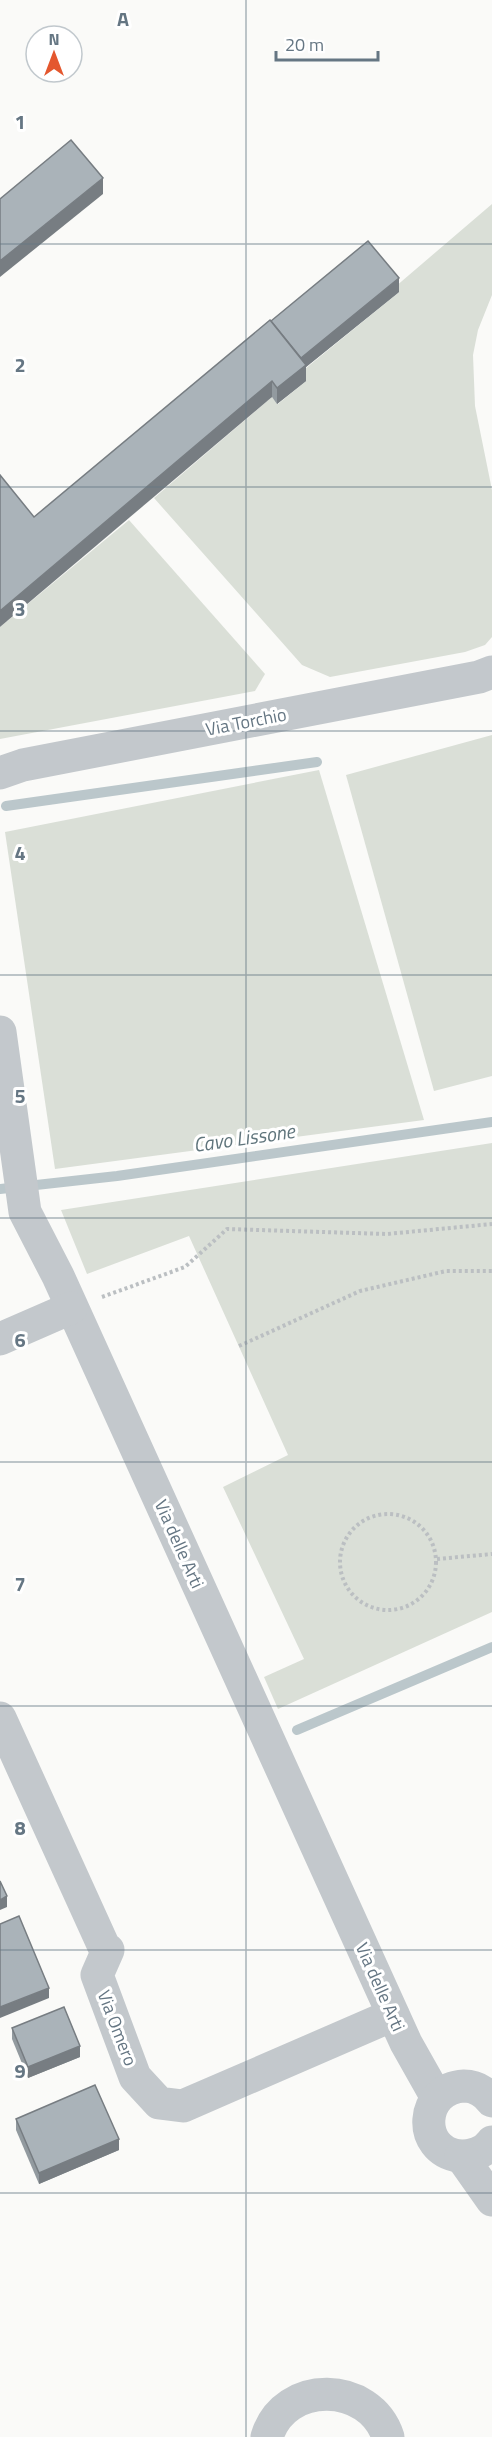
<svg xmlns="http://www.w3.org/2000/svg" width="492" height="2437" viewBox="0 0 492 2437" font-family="'Titillium Web',sans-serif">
<rect width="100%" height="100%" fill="#fafaf8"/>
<g fill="#dadfd7">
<polygon points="492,204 492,295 478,330 473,355 475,406 492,490 492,637 485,645 465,652 330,677 302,665 154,498 272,397 278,404 306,381 300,373 399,292 395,287"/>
<polygon points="129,520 265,674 255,691 0,739 0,627"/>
<polygon points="492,735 492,1076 434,1091 346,775"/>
<polygon points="319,770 424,1120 55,1169 5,832"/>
<polygon points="492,1143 492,1612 278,1709 264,1677 304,1659 223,1487 288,1455 189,1236 87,1274 61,1210"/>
</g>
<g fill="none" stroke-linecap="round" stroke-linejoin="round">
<g stroke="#bbc7cb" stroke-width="10">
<polyline points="6,806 317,762"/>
<polyline points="0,1189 117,1176 492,1122"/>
<polyline points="297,1730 492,1647"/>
</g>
<g stroke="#bbbfc2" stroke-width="4" stroke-dasharray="3 3" stroke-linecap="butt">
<polyline points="102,1297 185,1267 227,1229 387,1234 492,1224"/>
<polyline points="239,1346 360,1291 446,1271 492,1271"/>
<circle cx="388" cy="1562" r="48"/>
<polyline points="437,1559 492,1554"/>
</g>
<g stroke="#c3c8cc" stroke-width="33">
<polyline points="0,773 23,765 479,677 492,672"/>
<polyline points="0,1032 25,1212 58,1276 406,2043 437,2098"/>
<polyline points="0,1339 71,1308"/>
<polyline points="0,1718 105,1949 108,1950 97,1975 135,2077 159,2103 183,2106 393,2015"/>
<path d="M492,2101C485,2092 476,2086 464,2086C420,2088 416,2150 459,2156C472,2157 485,2152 492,2142"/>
<polyline points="461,2156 492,2200"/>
<path d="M267,2437C284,2379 370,2381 388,2437"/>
</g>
</g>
<g fill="#929a9f">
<polygon points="399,292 306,367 306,381 277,404 272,397 34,517 271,321"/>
<polygon points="12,2028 80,2057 28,2078 12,2039"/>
<polygon points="16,2119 119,2150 39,2184 16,2130"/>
</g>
<g fill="#777d82">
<polygon points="103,178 103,194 0,277 0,261"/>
<polygon points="399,278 399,292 306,367 306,381 277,404 277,388 300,359"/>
<polygon points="272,381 272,397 0,627 0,611"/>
<polygon points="7,1896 7,1907 0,1910 0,1900"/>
<polygon points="49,1988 49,1998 0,2018 0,2007"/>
<polygon points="80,2046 80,2057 28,2078 28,2067"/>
<polygon points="119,2139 119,2150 39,2184 39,2173"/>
</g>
<g fill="#aab3b9" stroke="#777d82" stroke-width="1.5">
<polygon points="71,140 103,178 0,261 0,199"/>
<polygon points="368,241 399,278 301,358 271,321"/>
<polygon points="270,320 306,365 277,388 272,381 0,611 0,475 34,517"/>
<polygon points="0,1881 7,1896 0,1900"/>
<polygon points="19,1916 49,1988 0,2007 0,1924"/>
<polygon points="64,2007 80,2046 28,2067 12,2028"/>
<polygon points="95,2085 119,2139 39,2173 16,2119"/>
</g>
<path fill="none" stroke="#657683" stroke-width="1.5" stroke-opacity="0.55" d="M246,0V2437M0,244H492M0,487H492M0,731H492M0,975H492M0,1218H492M0,1462H492M0,1706H492M0,1950H492M0,2193H492"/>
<g text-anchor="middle" stroke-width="6" stroke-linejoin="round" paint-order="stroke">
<g font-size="18" fill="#657683" stroke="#fff">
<text transform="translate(246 722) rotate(-11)" y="6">Via Torchio</text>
<text transform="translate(179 1544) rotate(66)" y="6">Via delle Arti</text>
<text transform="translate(380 1987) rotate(66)" y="6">Via delle Arti</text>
<text transform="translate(117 2028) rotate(69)" y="6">Via Omero</text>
</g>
<g font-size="20" font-style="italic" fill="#60757c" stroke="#fff">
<text transform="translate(244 1138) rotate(-8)" y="7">Cavo Lissone</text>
</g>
</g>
<g font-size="20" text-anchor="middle" font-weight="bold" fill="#657683" stroke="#fff" stroke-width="6" stroke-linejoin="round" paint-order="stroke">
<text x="123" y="26">A</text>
<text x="20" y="129">1</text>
<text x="20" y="372">2</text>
<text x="20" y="616">3</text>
<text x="20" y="860">4</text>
<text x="20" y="1103">5</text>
<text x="20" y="1347">6</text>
<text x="20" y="1591">7</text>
<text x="20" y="1835">8</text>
<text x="20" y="2078">9</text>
</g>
<g transform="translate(54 54)"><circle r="28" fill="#ffffff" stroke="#c1c8cd" stroke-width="1.5"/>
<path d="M0-4.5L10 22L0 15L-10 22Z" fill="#e4572e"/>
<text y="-9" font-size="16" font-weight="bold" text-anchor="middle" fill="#657683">N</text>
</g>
<path d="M276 51v9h102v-9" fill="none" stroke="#657683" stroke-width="3"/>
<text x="285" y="51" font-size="18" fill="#657683" stroke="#ffffff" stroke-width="4.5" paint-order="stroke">20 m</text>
</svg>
